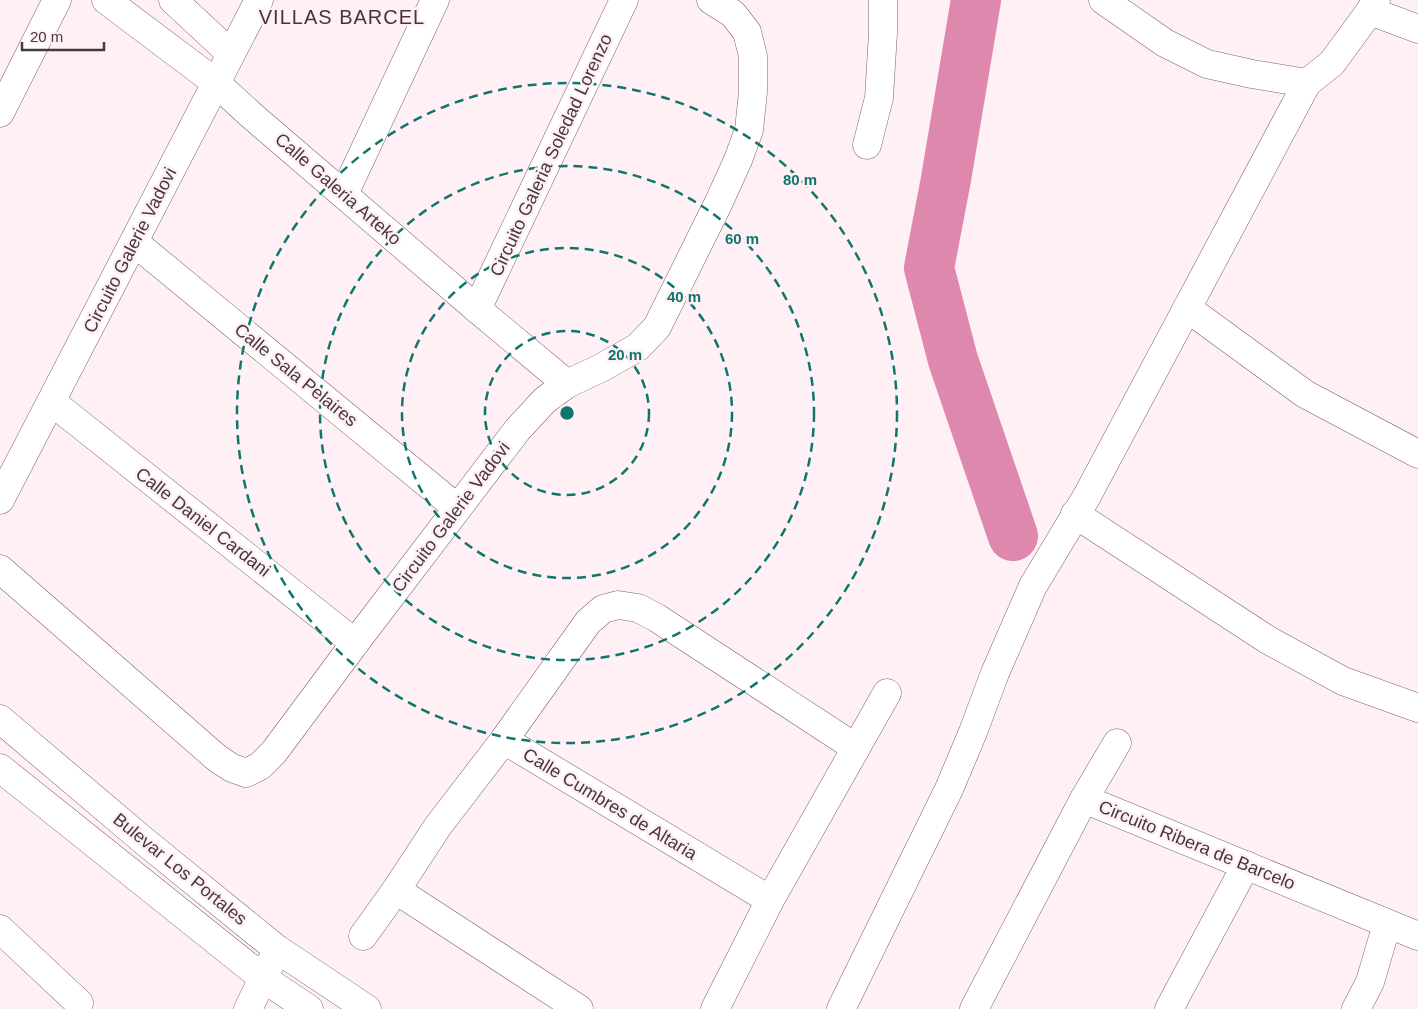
<svg xmlns="http://www.w3.org/2000/svg" width="1418" height="1009" viewBox="0 0 1418 1009" font-family="Arial,sans-serif">
<rect width="100%" height="100%" fill="#fef0f5"/>
<g fill="none" stroke-linecap="round" stroke-linejoin="round">
<polyline stroke="#de88ad" stroke-width="50" points="976,0 946,179 929,268 953,360 1013,536"/>
<g stroke="#7e616c" stroke-width="29">
<g id="street">
<polyline points="106,0 215,82 251,115 477,309 567,384"/>
<polyline points="173,0 230,53"/>
<polyline points="1370,11 1418,29"/>
<polyline points="0,113 57,0"/>
<polyline points="867,145 879,98 883,33 883,0"/>
<polyline points="344,194 435,0"/>
<polyline points="134,242 457,508"/>
<polyline points="1187,308 1305,394 1418,454"/>
<polyline points="477,309 624,0"/>
<polyline points="52,402 355,643"/>
<polyline points="0,500 259,0"/>
<polyline points="1075,514 1268,640 1343,681 1418,708"/>
<polyline points="0,569 218,759 232,768 246,773 260,766 274,752 355,643 518,429 545,400 567,384 601,368 638,347 657,327 718,204 738,160 749,130 753,92 753,56 747,32 733,14 711,0"/>
<polyline points="0,719 144,841 277,949 367,1009"/>
<polyline points="504,740 770,900"/>
<polyline points="0,768 264,979 309,1009"/>
<polyline points="1084,799 1418,936"/>
<polyline points="396,890 579,1009"/>
<polyline points="0,929 79,1003"/>
<polyline points="363,936 396,890 438,826 504,740 588,622 603,609 618,605 638,608 657,618 856,748"/>
<polyline points="248,1009 271,962"/>
<polyline points="715,1009 770,900 887,693"/>
<polyline points="841,1009 949,789 973,732 995,673 1033,586 1087,496 1307,83"/>
<polyline points="974,1009 1084,799 1117,743"/>
<polyline points="1169,1009 1246,865"/>
<polyline points="1356,1009 1370,982 1387,924"/>
</g>
</g>
<g stroke="#7e616c" stroke-width="29">
<polyline id="secondary" points="1103,0 1165,43 1207,64 1252,74 1307,83 1332,63 1370,11 1376,0"/>
</g>
<use href="#street" stroke="#fff" stroke-width="28"/>
<use href="#secondary" stroke="#fff" stroke-width="28"/>
</g>
<g fill="none" stroke="#0f766e" stroke-width="2.5" stroke-dasharray="9 6">
<circle cx="567" cy="413" r="82"/>
<circle cx="567" cy="413" r="165"/>
<circle cx="567" cy="413" r="247"/>
<circle cx="567" cy="413" r="330"/>
</g>
<g text-anchor="middle" stroke-width="5" stroke-linejoin="round" paint-order="stroke">
<g font-size="18" fill="#46383e" stroke="#fef0f5">
<text transform="translate(551 155) rotate(-65)" y="6">Circuito Galeria Soledad Lorenzo</text>
<text transform="translate(338 189) rotate(41)" y="6">Calle Galeria Arteko</text>
<text transform="translate(130 250) rotate(-63)" y="6">Circuito Galerie Vadovi</text>
<text transform="translate(296 375) rotate(39)" y="6">Calle Sala Pelaires</text>
<text transform="translate(451 517) rotate(-53)" y="6">Circuito Galerie Vadovi</text>
<text transform="translate(203 522) rotate(38)" y="6">Calle Daniel Cardani</text>
<text transform="translate(610 804) rotate(31)" y="6">Calle Cumbres de Altaria</text>
<text transform="translate(1197 845) rotate(22)" y="6">Circuito Ribera de Barcelo</text>
<text transform="translate(180 869) rotate(39)" y="6">Bulevar Los Portales</text>
</g>
<g font-size="20" letter-spacing="1" fill="#4d323d" stroke="#fef0f5">
<text x="342" y="24">VILLAS BARCEL</text>
</g>
</g>
<circle cx="567" cy="413" r="8" fill="#0f766e" stroke="#fef0f5" stroke-width="2.5"/>
<g font-size="15" text-anchor="middle" font-weight="bold" fill="#0f766e" stroke="#fef0f5" stroke-width="5" stroke-linejoin="round" paint-order="stroke">
<text x="800" y="185">80 m</text>
<text x="742" y="244">60 m</text>
<text x="684" y="302">40 m</text>
<text x="625" y="360">20 m</text>
</g>
<path d="M22 42v8h82v-8" fill="none" stroke="#46383e" stroke-width="2.5"/>
<text x="30" y="42" font-size="15" fill="#46383e" stroke="#fef0f5" stroke-width="4" paint-order="stroke">20 m</text>
</svg>
